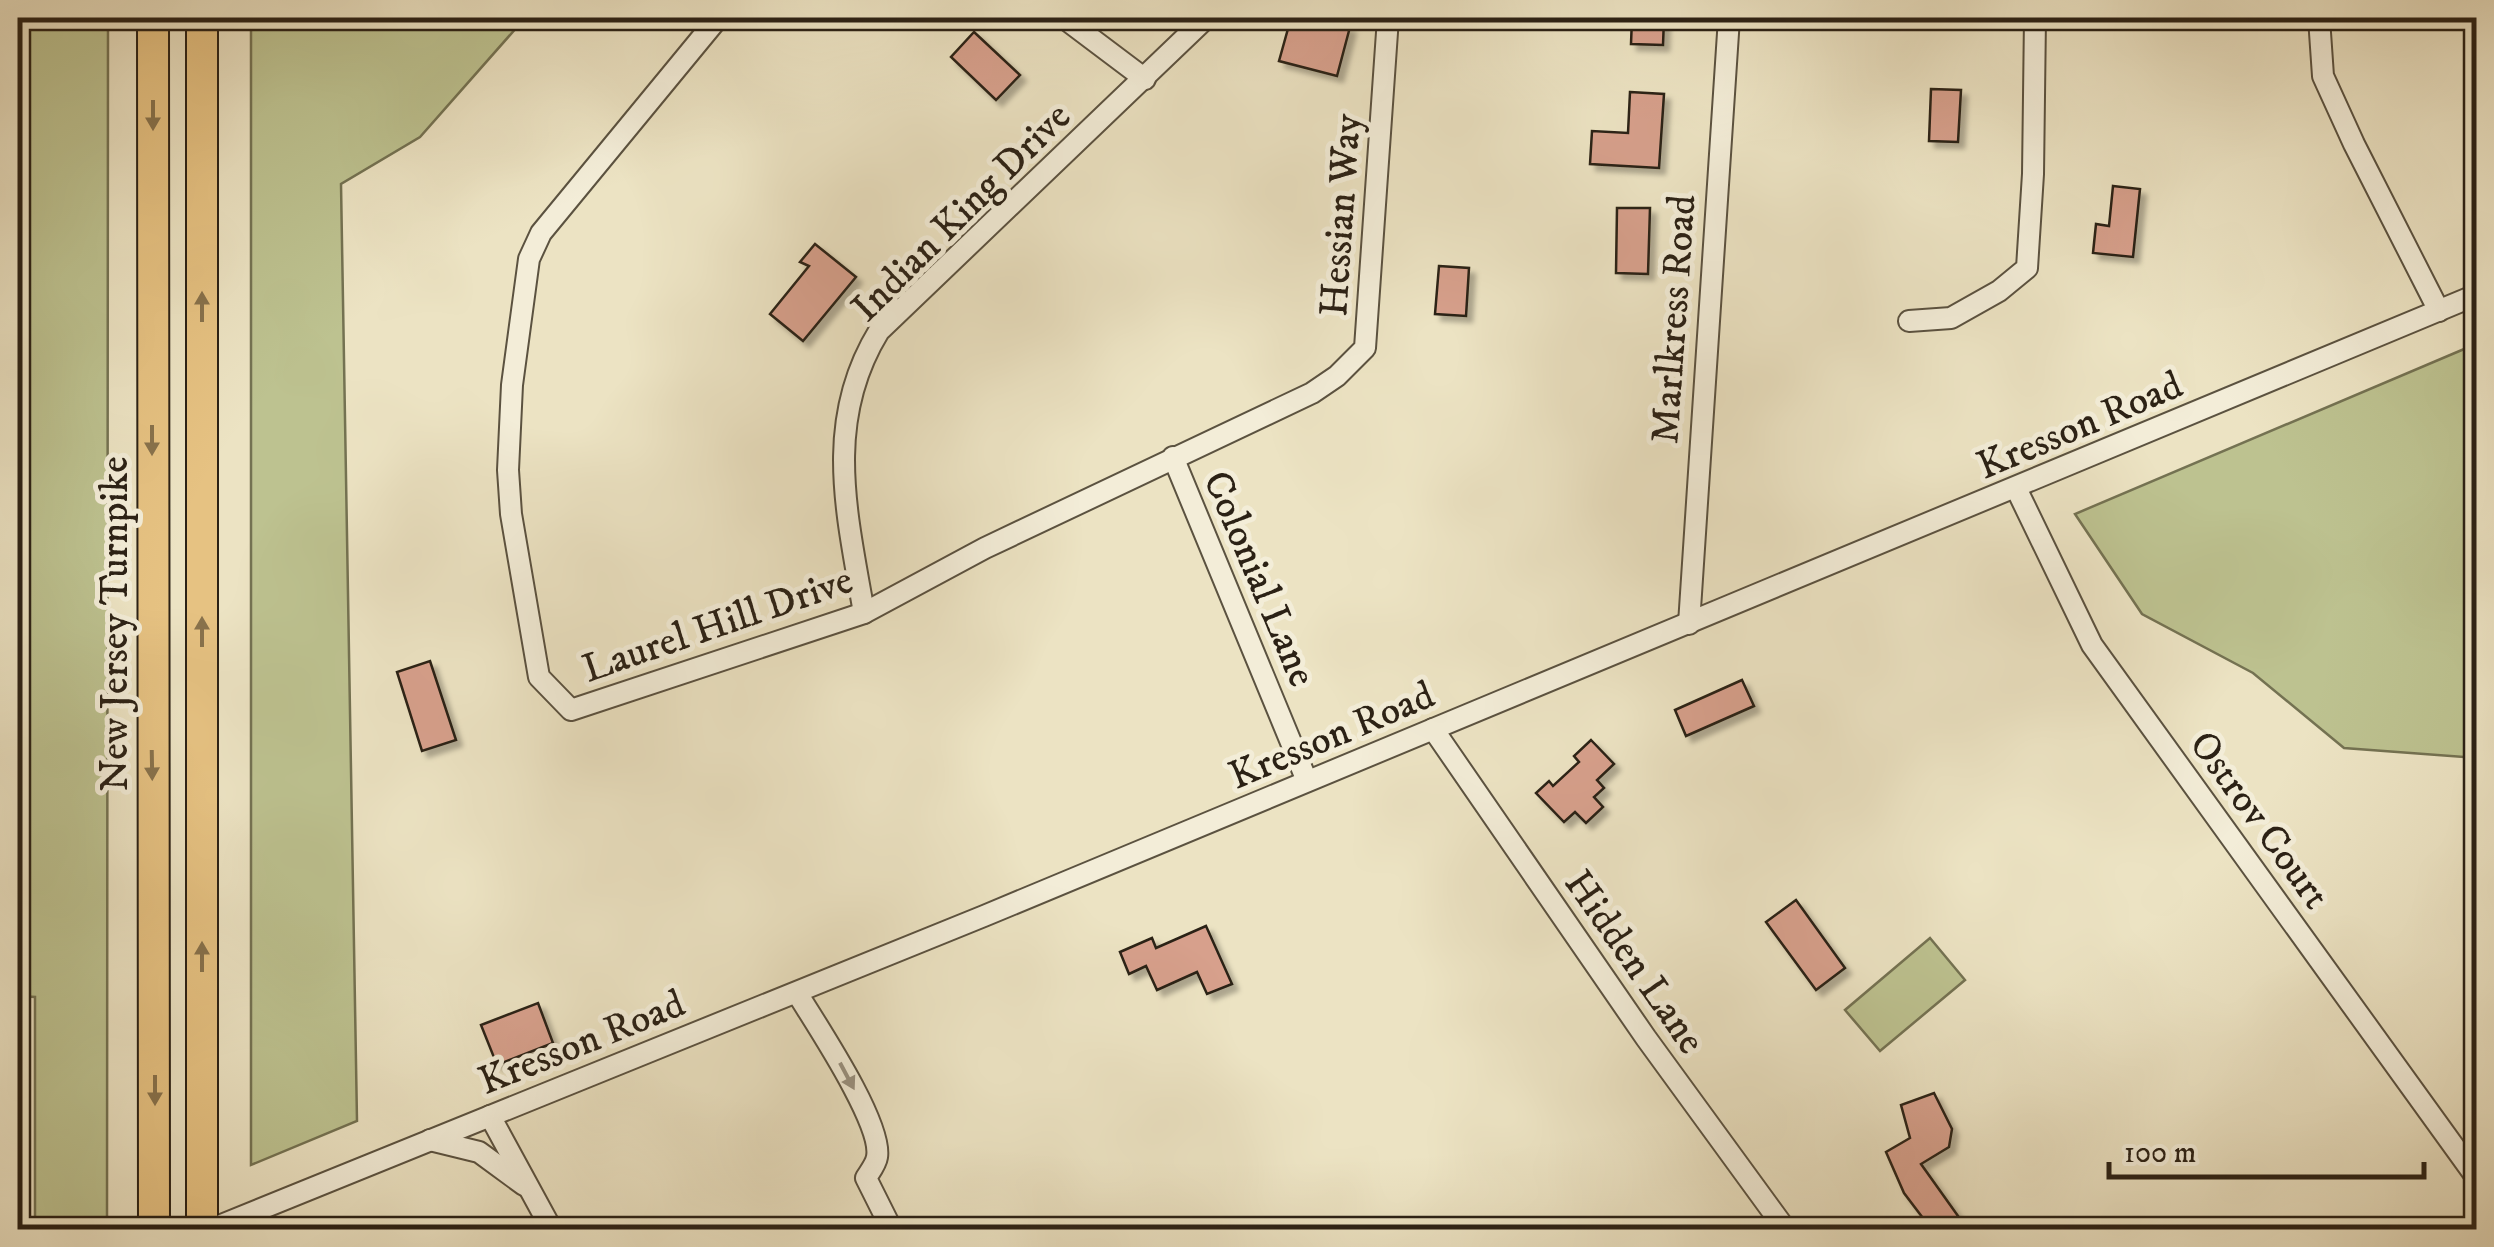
<svg xmlns="http://www.w3.org/2000/svg" width="2494" height="1247" viewBox="0 0 2494 1247" font-family="'IM FELL DW Pica',serif">
<defs>
<filter id="shadow"><feDropShadow dx="6" dy="6" stdDeviation="2.5" flood-color="#0004"/></filter>
</defs>
<rect width="100%" height="100%" fill="#ece3c3"/>
<filter id="stains"><feTurbulence type="fractalNoise" baseFrequency=".002" numOctaves="4"/><feColorMatrix values="0 0 0 0 .2 0 0 0 0 .09 0 0 0 0 .02 0 0 0 .5 -.17"/></filter>
<radialGradient id="worn" r=".72"><stop offset=".6" stop-color="#630" stop-opacity="0"/><stop offset="1" stop-color="#630" stop-opacity=".3"/></radialGradient>
<g fill="#bdc290" stroke="#747252" stroke-width="2.5">
<polygon points="18,18 108,18 107,1225 95,1229 35,1229 35,997 18,996"/>
<polygon points="251,18 525,18 420,137 341,184 357,1121 251,1165"/>
<polygon points="2476,344 2476,752 2464,757 2344,748 2253,673 2142,614 2075,514"/>
<polygon points="1930,938 1965,980 1880,1051 1845,1010"/>
</g>
<g fill="#d7a08c" stroke="#2b2115" stroke-width="2.5" filter="url(#shadow)">
<polygon points="1291,18 1313,18 1350,27 1337,76 1279,61"/>
<polygon points="1632,18 1664,18 1663,45 1631,44"/>
<polygon points="974,32 1020,75 996,100 951,57"/>
<polygon points="1931,89 1961,90 1958,142 1929,141"/>
<polygon points="1630,92 1664,94 1659,168 1590,164 1592,131 1628,133"/>
<polygon points="2113,186 2140,189 2133,257 2093,253 2096,224 2109,226"/>
<polygon points="1617,208 1650,208 1648,274 1616,273"/>
<polygon points="815,244 856,277 803,341 770,314 809,266 800,262"/>
<polygon points="1439,266 1469,268 1466,316 1435,314"/>
<polygon points="430,661 456,740 422,751 397,672"/>
<polygon points="1742,680 1754,706 1686,736 1675,710"/>
<polygon points="1591,740 1614,764 1597,780 1604,788 1594,797 1603,807 1586,823 1575,812 1564,822 1536,793 1549,781 1553,786 1579,762 1574,756"/>
<polygon points="1796,900 1845,968 1816,990 1766,922"/>
<polygon points="1206,926 1232,984 1207,994 1197,972 1157,990 1146,966 1129,974 1120,952 1152,938 1156,948"/>
<polygon points="538,1003 553,1043 497,1065 481,1025"/>
<polygon points="1934,1093 1952,1129 1949,1147 1921,1164 1958,1216 1938,1230 1932,1230 1904,1193 1886,1152 1910,1138 1901,1105"/>
</g>
<g fill="none" stroke-linecap="round" stroke-linejoin="round">
<g stroke="#5b5240" stroke-width="24">
<g id="minor">
<polyline points="718,18 541,233 529,259 512,385 508,470 511,514 539,677 571,710 864,613 985,548 1312,393 1337,376 1365,348 1388,18"/>
<polyline points="1064,18 1145,79"/>
<polyline points="2319,18 2323,76 2354,144 2439,311"/>
<polyline points="1909,321 1951,318 1999,291 2027,268 2033,174 2035,18"/>
<polyline points="1173,457 1307,781"/>
<polyline points="2016,488 2092,645 2476,1177"/>
<path d="M864,613C847,514 823,422 879,331L1206,18"/>
<polyline points="1689,624 1729,18"/>
<polyline points="1433,729 1646,1038 1786,1230"/>
<path d="M797,993C816,1024 883,1124 877,1157C876,1164 869,1173 866,1178L892,1230"/>
<polyline points="490,1116 552,1230"/>
<polyline points="430,1140 479,1152 524,1185"/>
<polyline points="209,1230 984,916 2476,295"/>
</g>
</g>
<g stroke="#2b2115" stroke-width="34">
<g id="highway">
<polyline points="153,18 154,1230"/>
<polyline points="202,1230 202,18"/>
</g>
</g>
<use href="#minor" stroke="#f3edd8" stroke-width="20"/>
<use href="#highway" stroke="#e6c282" stroke-width="30"/>
</g>
<defs><path id="oneway-solid" d="M-6-.8H1V-3.2L6.5 0L1 3.2V.8H-6Z" transform="scale(2.5)"/></defs>
<g fill="#88724c">
<use href="#oneway-solid" transform="translate(153 115) rotate(90)"/>
<use href="#oneway-solid" transform="translate(202 307) rotate(-90)"/>
<use href="#oneway-solid" transform="translate(152 440) rotate(90)"/>
<use href="#oneway-solid" transform="translate(202 632) rotate(-90)"/>
<use href="#oneway-solid" transform="translate(152 765) rotate(89)"/>
<use href="#oneway-solid" transform="translate(202 957) rotate(-90)"/>
<use href="#oneway-solid" transform="translate(155 1090) rotate(90)"/>
</g>
<use fill="#999180" href="#oneway-solid" transform="translate(847 1076) rotate(62)"/>
<g text-anchor="middle" stroke-width="10" stroke-linejoin="round" paint-order="stroke">
<g font-size="40" fill="#2b2115" stroke="#f3edd8">
<text transform="translate(960 211) rotate(-45)" y="14">Indian King Drive</text>
<text transform="translate(1339 215) rotate(-86)" y="14">Hessian Way</text>
<text transform="translate(1672 319) rotate(-86)" y="14">Marlkress Road</text>
<text transform="translate(2079 424) rotate(-23)" y="14">Kresson Road</text>
<text transform="translate(1261 578) rotate(67)" y="14">Colonial Lane</text>
<text transform="translate(717 623) rotate(-19)" y="14">Laurel Hill Drive</text>
<text transform="translate(113 624) rotate(-90)" y="14">New Jersey Turnpike</text>
<text transform="translate(1331 734) rotate(-23)" y="14">Kresson Road</text>
<text transform="translate(2261 819) rotate(54)" y="14">Ostrov Court</text>
<text transform="translate(1636 961) rotate(55)" y="14">Hidden Lane</text>
<text transform="translate(581 1041) rotate(-22)" y="14">Kresson Road</text>
</g>
</g>
<rect width="2494" height="1247" fill="none" stroke="#ece3c3" stroke-width="60"/>
<rect x="20" y="20" width="2454" height="1207" fill="none" stroke="#2b2115" stroke-width="5"/>
<rect x="30" y="30" width="2434" height="1187" fill="none" stroke="#2b2115" stroke-width="2.5"/>
<path d="M2109 1162v15h315v-15" fill="none" stroke="#2b2115" stroke-width="5"/>
<text x="2124" y="1162" font-size="30" fill="#2b2115" stroke="#f3edd8" stroke-width="8" paint-order="stroke">100 m</text>
<rect width="100%" height="100%" filter="url(#stains)"/>
<rect width="100%" height="100%" fill="url(#worn)"/>
</svg>
